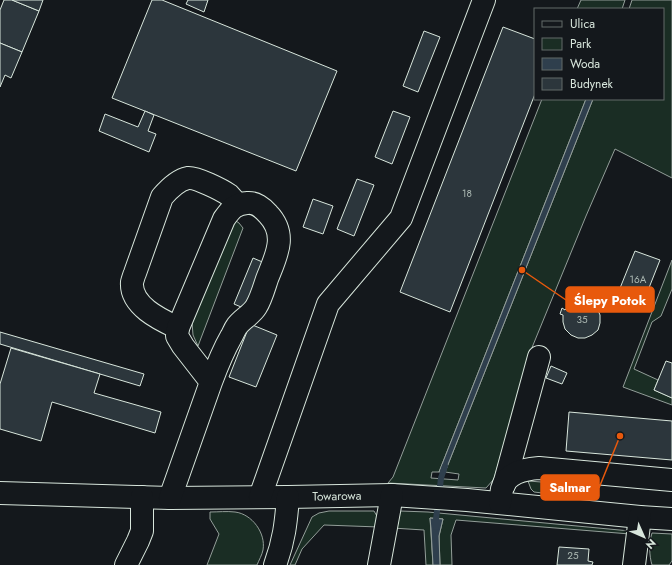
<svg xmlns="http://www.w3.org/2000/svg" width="672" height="565" viewBox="0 0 672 565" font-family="Jost,sans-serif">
<rect width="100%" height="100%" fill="#14181c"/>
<g fill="#1a2d24" stroke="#939e99">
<polygon points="581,0 625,0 622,9 577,9"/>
<polygon points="632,0 672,0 672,178 615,149 586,216 531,350 494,479 486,488 388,483 393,477 542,99 586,99 439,472 432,472 431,478 458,480 459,474 445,472 593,99 663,99 663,9 629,9"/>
<polygon points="236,221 239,223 243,228 198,346 193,335 192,322 231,222"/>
<polygon points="672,260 672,289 661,316 652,322 634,369 658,380 654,390 672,398 672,405 623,387"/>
<polygon points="528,481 568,484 568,489 563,491 559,495 534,492 531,489"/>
<polygon points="329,511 374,511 378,518 379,527 324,525 302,549 295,565 290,565 312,517 319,513"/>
<polygon points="400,511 428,512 630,531 630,534 456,520 451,535 452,565 440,565 439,536 443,519 430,518 433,565 426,565 424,530 392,528"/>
<path d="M210,512C218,512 227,511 235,512C252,514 266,533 263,550C262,555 259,560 257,565H207L219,534L210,519Z"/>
<path d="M652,533L672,534V561L669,565H652C649,555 649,543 652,533Z"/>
</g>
<g fill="#2f3f4d" stroke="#939e99">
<polygon points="586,99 593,99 445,472 439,472"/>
<polygon points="430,518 443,519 439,536 440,565 433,565 431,529"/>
</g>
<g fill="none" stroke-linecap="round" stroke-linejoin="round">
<polyline stroke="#2f3f4d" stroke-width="6" points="436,527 436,519 441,478 445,466"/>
</g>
<g fill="#2c363c" stroke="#d8e6dc">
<polygon points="4,0 12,0 39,11 22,52 0,43 0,10"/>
<polygon points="12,0 43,0 39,11"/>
<polygon points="152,0 162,0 337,71 296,171 112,98"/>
<polygon points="188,0 208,0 204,12 186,4"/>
<polygon points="503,27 535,39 535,94 450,312 400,292"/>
<polygon points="424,31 440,37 418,92 403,86"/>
<polygon points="0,43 22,52 11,78 5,75 0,87"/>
<polygon points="145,111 154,115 148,131 156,134 149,152 99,131 105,114 138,127"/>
<polygon points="393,111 410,117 392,164 375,157"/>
<polygon points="357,179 374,185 354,236 337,229"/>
<polygon points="313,199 333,206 323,234 303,227"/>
<polygon points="635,251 660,260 641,308 616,298"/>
<polygon points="253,258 279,269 260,315 234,304"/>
<polygon points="585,300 592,303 597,308 600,315 600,323 598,330 592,335 585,338 578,338 571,335 565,329 563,322 563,315 560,314 562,308 565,310 570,304 577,301"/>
<polygon points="250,324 277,335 256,387 229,377"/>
<polygon points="0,332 144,374 140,386 0,344"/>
<polygon points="11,348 100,374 94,393 161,412 155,433 52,402 41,441 0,429 0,384"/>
<polygon points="666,361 672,363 672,398 654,390"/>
<polygon points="551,366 567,373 562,384 546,378"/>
<polygon points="569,412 672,421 672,460 566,451"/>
<polygon points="559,547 589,549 588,561 593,562 592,565 557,565"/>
</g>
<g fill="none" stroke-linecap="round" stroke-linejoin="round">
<g stroke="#d8e6dc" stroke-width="24">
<g id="minor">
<path d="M178,328C161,320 130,306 132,282C133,279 134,275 135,273L162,197C168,190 178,180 188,178C196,177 222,190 229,195C232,198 235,202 237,205"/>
<polyline points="504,485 539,357"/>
<path id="s1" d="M0,493L170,498L288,497L392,495L467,500L640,517L672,519"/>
<polyline points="260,497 328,304 401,218 484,0"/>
<path d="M170,498L211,382C217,366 223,351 231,337C233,334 234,330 237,326C242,319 251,315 256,307C261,299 264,288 267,279C276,256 288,235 268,214C263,208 255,202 247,203C235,204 231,209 224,219L178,328L177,336L183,346L211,382"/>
<path d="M500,503C501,498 501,494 502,489C506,473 525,469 539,468L672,480"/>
<polyline points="126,565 138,541 142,531 142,497"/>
<path d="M275,565C284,541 286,523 288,497"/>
<polyline points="379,565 392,495"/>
<polyline points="634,565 640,517"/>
</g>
</g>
<use href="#minor" stroke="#14181c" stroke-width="22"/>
</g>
<g text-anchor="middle" stroke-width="3" stroke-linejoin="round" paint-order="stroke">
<g font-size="10" fill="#adbab4">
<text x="467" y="197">18</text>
<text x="638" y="283">16A</text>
<text x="582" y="323">35</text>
<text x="573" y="559">25</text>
</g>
<g font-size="12" fill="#d8e6dc" stroke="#14181c">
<text dy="4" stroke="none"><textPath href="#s1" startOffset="337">Towarowa</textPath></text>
</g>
</g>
<path fill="none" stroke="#e8590c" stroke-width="1.5" d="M522 270L566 300M620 436L599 488"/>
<g fill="#e8590c" stroke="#14181c" stroke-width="1.5">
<circle cx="522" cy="270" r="4"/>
<circle cx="620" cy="436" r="4"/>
</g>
<g fill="#e8590c" stroke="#e8590c" stroke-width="1.5">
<rect x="566" y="287" width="88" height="25" rx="4"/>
<rect x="541" y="475" width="58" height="25" rx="4"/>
</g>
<g font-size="13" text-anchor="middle" font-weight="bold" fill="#fff">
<text x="610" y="305">Ślepy Potok</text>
<text x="570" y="492">Salmar</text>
</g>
<rect x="534" y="8" width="130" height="92" fill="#14181c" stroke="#626a69"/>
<rect x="542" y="21" width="20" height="6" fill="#14181c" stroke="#626a69"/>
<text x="570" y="28" font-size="12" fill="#d8e6dc">Ulica</text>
<rect x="542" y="38" width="20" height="12" fill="#1a2d24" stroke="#626a69"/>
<text x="570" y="48" font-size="12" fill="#d8e6dc">Park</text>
<rect x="542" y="58" width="20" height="12" fill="#2f3f4d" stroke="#626a69"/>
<text x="570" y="68" font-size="12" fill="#d8e6dc">Woda</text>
<rect x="542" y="78" width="20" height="12" fill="#2c363c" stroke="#626a69"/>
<text x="570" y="88" font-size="12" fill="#d8e6dc">Budynek</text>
<g transform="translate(644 537) rotate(135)" stroke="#14181c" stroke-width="3" paint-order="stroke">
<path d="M0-3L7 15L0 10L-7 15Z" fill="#d8e6dc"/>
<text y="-6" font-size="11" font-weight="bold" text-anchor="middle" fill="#d8e6dc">N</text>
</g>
</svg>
